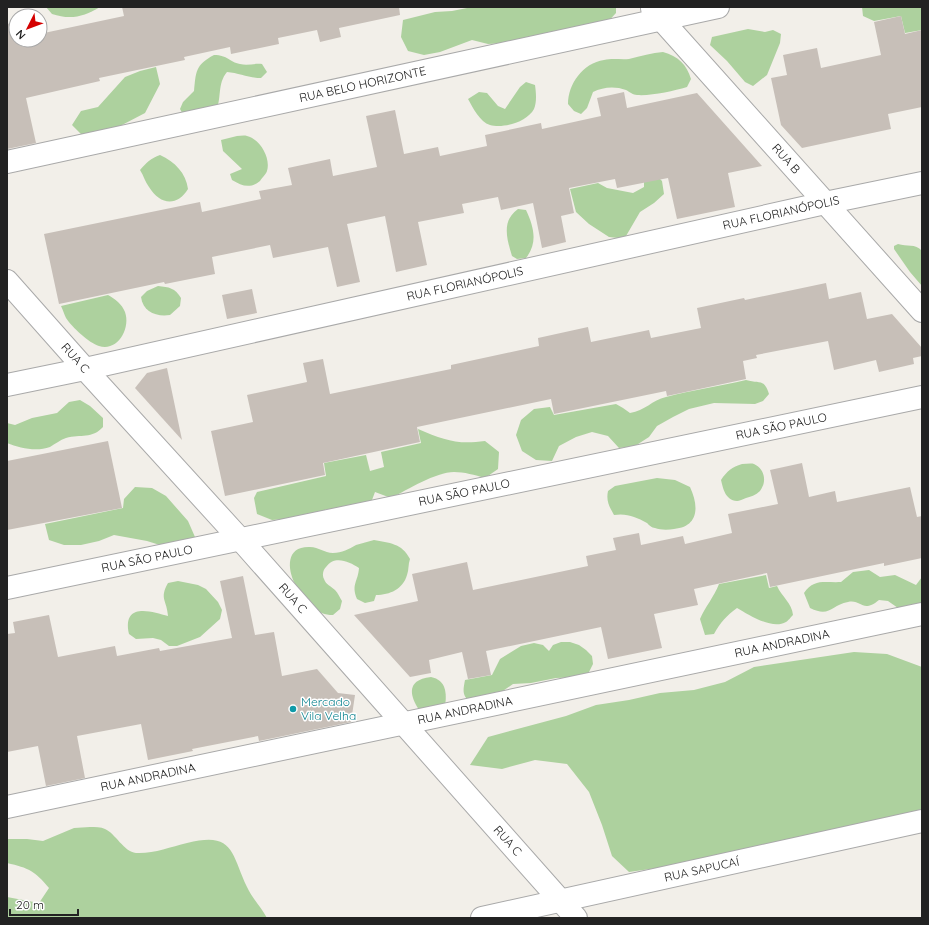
<svg xmlns="http://www.w3.org/2000/svg" width="929" height="925" viewBox="0 0 929 925" font-family="Quicksand,sans-serif">
<rect width="100%" height="100%" fill="#f2efe9"/>
<g fill="#add19e">
<path d="M46,7H100C84,17 70,20 52,14Z"/>
<polygon points="472,7 616,7 616,13 603,27 505,43 488,44 472,40 440,52 424,55 408,51 401,37 403,20 435,12 452,11"/>
<polygon points="862,7 922,7 922,30 905,33 901,16 874,21 863,16"/>
<polygon points="748,29 765,32 773,30 781,34 780,43 767,75 753,86 745,82 727,61 710,45 712,37"/>
<path d="M663,52C678,56 687,65 691,79L687,87C673,91 652,96 637,95C633,95 630,92 626,90C615,86 603,87 593,92L587,108L581,114L574,111L568,104C568,84 583,63 604,60C613,58 621,60 629,59C641,56 652,53 663,52Z"/>
<path d="M214,55C228,55 229,62 240,64C248,66 255,63 262,64L267,72L261,78C249,78 239,73 227,72C217,84 222,98 216,111L185,118L180,109L183,102L194,91C196,72 195,65 214,55Z"/>
<polygon points="156,67 160,84 145,113 101,136 84,137 72,125 81,111 98,107 125,77 140,71"/>
<path d="M526,82L535,85C536,92 537,102 534,109C527,122 503,129 490,125C480,122 473,108 468,99L479,92L487,93L498,106L505,109L520,87Z"/>
<path d="M237,136C240,136 244,135 247,136C260,139 271,158 267,171C266,174 262,178 260,181C250,189 242,186 232,180L230,174L242,169L223,151L221,140Z"/>
<path d="M160,155C175,162 186,173 188,189C177,207 160,205 149,187C145,182 144,176 140,170C146,163 151,158 160,155Z"/>
<polygon points="659,178 662,181 664,194 654,203 640,212 626,236 618,238 609,237 589,224 576,212 570,189 598,183 607,188 633,193 644,187 644,181"/>
<path d="M518,209L526,210C534,227 538,243 526,258L517,259L512,256C507,239 501,221 518,209Z"/>
<path d="M898,244C907,247 915,243 922,251V286L910,272L894,249V246Z"/>
<path d="M158,286C169,287 175,288 181,298L180,306L170,315C156,317 143,312 141,297L147,291Z"/>
<path d="M108,295C115,299 122,304 125,312C131,329 117,352 99,346C89,343 72,327 66,318C64,314 63,310 61,306Z"/>
<path d="M746,380C759,384 764,378 769,394L763,401L755,404L714,403L689,409L673,417L657,426L649,437L635,446L619,448L608,436L592,432L576,437L559,446L552,461L536,460L522,451L516,435L521,420L534,409L550,407L554,415L616,404L623,408L630,413C645,411 652,400 666,397C692,390 720,386 746,380Z"/>
<path d="M80,400L90,406L103,418V427C92,439 81,434 66,438C60,440 55,444 50,447C36,452 20,448 7,443V423L15,425L32,418L57,413L69,402Z"/>
<path d="M418,429C444,440 457,445 485,441L499,452L498,469L485,478C475,475 464,472 454,472C436,472 407,490 391,498L375,492L369,508L334,511L326,509L321,516L272,520L257,514L254,498L257,492L326,476L324,463L366,455L370,471L384,467L381,452L421,443Z"/>
<path d="M742,464C746,464 751,463 754,464C765,469 767,482 760,491C756,495 750,497 746,498C743,499 739,501 737,501C725,500 723,488 721,480C727,471 732,467 742,464Z"/>
<path d="M657,478L675,480L690,487C699,506 699,527 674,529C668,530 660,530 655,528C652,528 649,525 647,523C636,517 627,513 614,515C609,506 606,501 608,491L615,486Z"/>
<polygon points="135,487 152,488 166,496 188,521 195,537 163,546 147,541 114,535 99,541 81,545 64,545 49,540 45,524 123,508 124,499"/>
<path d="M374,540C389,543 402,543 410,559C408,564 409,570 407,575C403,589 390,595 376,595L374,601L365,603L357,599C351,584 358,582 359,568C349,561 334,555 326,567C323,570 322,575 324,579C326,585 331,586 335,590C338,593 340,598 342,601L340,609L333,615C316,615 312,605 302,594C300,591 296,588 295,584C287,568 286,546 310,547C319,547 324,553 333,553C342,553 349,549 356,545C362,543 368,542 374,540Z"/>
<path d="M869,570L880,577L895,575L916,585L922,577V607L898,608L888,601L879,600C862,614 862,599 848,602C831,605 830,618 810,608L804,593C814,578 825,583 841,582L853,572Z"/>
<path d="M766,575L769,588L777,586C782,597 792,603 793,615C791,617 788,621 786,622C772,630 749,615 737,608C727,615 720,623 714,634L705,635L700,619C705,607 714,597 719,584Z"/>
<path d="M178,581L198,585L206,589L218,602L222,610L220,619L200,637L177,646H169L161,640L153,638L136,639L129,634C122,602 151,611 168,616C167,600 159,599 168,583Z"/>
<path d="M561,642H570L579,645L586,650L592,656L593,664L589,672L582,677L556,678L531,683L513,684L487,702H470C462,695 463,691 465,680L492,675L500,659L521,646L534,643L543,645L549,651L553,645Z"/>
<polygon points="854,652 887,654 922,667 922,813 664,867 629,872 612,856 602,825 589,792 567,764 535,760 502,769 470,765 488,737 566,716 596,705 629,700 660,693 694,690 725,682 754,667"/>
<path d="M431,677C446,680 447,693 445,706L422,714C410,698 404,680 431,677Z"/>
<path d="M90,827C95,827 101,827 105,829C115,833 124,852 136,853C153,854 170,847 187,843C234,831 231,853 247,887C252,898 261,907 267,918H7V897L39,903L49,888C35,871 29,868 7,863V839H27L43,841L74,828Z"/>
</g>
<g fill="#c7bfb8">
<polygon points="122,7 399,7 400,15 339,28 341,37 320,42 317,30 278,38 279,44 231,54 230,47 184,57 185,60 99,78 100,81 26,98 36,143 7,149 7,24 16,22 16,40 40,40 40,16 44,33 124,16"/>
<polygon points="901,16 905,34 922,30 922,107 888,114 891,129 802,148 781,125 771,78 787,75 783,55 817,48 821,68 881,55 874,22"/>
<polygon points="624,92 627,108 697,93 762,166 728,173 735,207 677,219 668,178 617,188 615,179 569,188 574,213 561,216 566,242 542,248 533,203 501,210 498,197 462,204 464,213 418,222 427,265 396,272 385,216 347,224 360,282 337,287 328,247 273,258 270,245 212,257 215,274 165,284 164,282 59,304 44,234 200,202 202,212 261,199 259,191 292,185 288,168 330,159 333,176 377,167 366,116 395,110 404,154 438,147 440,156 487,146 485,135 541,123 542,129 601,116 597,98"/>
<polygon points="826,283 829,299 861,292 867,319 892,314 922,348 922,356 913,358 914,364 879,372 876,360 834,370 828,341 756,355 757,358 743,361 746,379 667,396 666,391 554,414 551,399 417,427 420,442 323,463 325,475 225,496 211,431 253,422 247,395 307,382 303,363 323,359 330,394 451,369 451,365 539,346 538,338 588,327 591,342 649,330 651,338 701,328 697,308 744,298 745,300"/>
<polygon points="252,289 257,313 227,319 222,295"/>
<polygon points="167,368 182,440 135,388 147,373"/>
<polygon points="108,441 122,508 7,530 7,461"/>
<polygon points="802,463 809,497 835,491 837,502 910,487 917,517 922,516 922,558 884,566 884,563 770,587 767,573 694,589 698,605 654,614 662,648 608,659 601,627 486,651 491,675 468,679 462,652 429,660 431,673 410,677 354,615 418,601 412,574 467,562 473,590 588,566 586,556 616,550 613,538 639,533 641,545 683,536 685,544 732,533 728,514 778,504 770,470"/>
<polygon points="243,576 255,635 274,632 282,676 317,669 338,693 355,695 351,722 259,741 258,736 192,749 193,751 148,760 141,724 77,736 85,778 46,786 38,746 7,752 7,634 15,633 13,622 49,615 58,657 115,646 117,656 159,648 160,651 232,638 220,581"/>
</g>
<g fill="none" stroke-linecap="round" stroke-linejoin="round">
<g stroke="#a9a9a9" stroke-width="24">
<g id="minor">
<path id="s1" d="M652,9L922,311"/>
<path id="s2" d="M7,162L718,7"/>
<path id="s3" d="M7,281L85,369L240,539L576,918"/>
<path id="s4" d="M7,385L85,369L825,203L922,183"/>
<path id="s5" d="M7,588L922,397"/>
<path id="s6" d="M7,807L922,614"/>
<path id="s7" d="M482,918L922,821"/>
</g>
</g>
<use href="#minor" stroke="#fff" stroke-width="22"/>
</g>
<circle fill="#0f9aa8" stroke="#fff" stroke-width="1.5" cx="293" cy="709" r="4"/>
<g text-anchor="middle" stroke-width="3" stroke-linejoin="round" paint-order="stroke">
<g font-size="12" fill="#222" stroke="#fff">
<text dy="4" stroke="none"><textPath href="#s2" startOffset="364">RUA BELO HORIZONTE</textPath></text>
<text dy="4" stroke="none"><textPath href="#s1" startOffset="201">RUA B</textPath></text>
<text dy="4" stroke="none"><textPath href="#s4" startOffset="793">RUA FLORIANÓPOLIS</textPath></text>
<text dy="4" stroke="none"><textPath href="#s4" startOffset="469">RUA FLORIANÓPOLIS</textPath></text>
<text dy="4" stroke="none"><textPath href="#s3" startOffset="103">RUA C</textPath></text>
<text dy="4" stroke="none"><textPath href="#s5" startOffset="791">RUA SÃO PAULO</textPath></text>
<text dy="4" stroke="none"><textPath href="#s5" startOffset="467">RUA SÃO PAULO</textPath></text>
<text dy="4" stroke="none"><textPath href="#s5" startOffset="143">RUA SÃO PAULO</textPath></text>
<text dy="4" stroke="none"><textPath href="#s3" startOffset="427">RUA C</textPath></text>
<text dy="4" stroke="none"><textPath href="#s6" startOffset="792">RUA ANDRADINA</textPath></text>
<text dy="4" stroke="none"><textPath href="#s6" startOffset="468">RUA ANDRADINA</textPath></text>
<text dy="4" stroke="none"><textPath href="#s6" startOffset="144">RUA ANDRADINA</textPath></text>
<text dy="4" stroke="none"><textPath href="#s3" startOffset="751">RUA C</textPath></text>
<text dy="4" stroke="none"><textPath href="#s7" startOffset="225">RUA SAPUCAÍ</textPath></text>
</g>
<g font-size="12" fill="#0d838f" stroke="#fff" text-anchor="start">
<text x="301" y="706">Mercado<tspan x="301" dy="14">Vila Velha</tspan></text>
</g>
</g>
<rect width="929" height="925" fill="none" stroke="#222222" stroke-width="16"/>
<g transform="translate(28 28) rotate(228)"><circle r="19" fill="#ffffff" stroke="#a7a7a7"/>
<path d="M0-3L7 15L0 10L-7 15Z" fill="#d40000"/>
<text y="-6" font-size="11" font-weight="bold" text-anchor="middle" fill="#222222">N</text>
</g>
<path d="M10 909v6h68v-6" fill="none" stroke="#222222" stroke-width="2"/>
<text x="16" y="909" font-size="12" fill="#222222" stroke="#ffffff" stroke-width="3" paint-order="stroke">20 m</text>
</svg>
